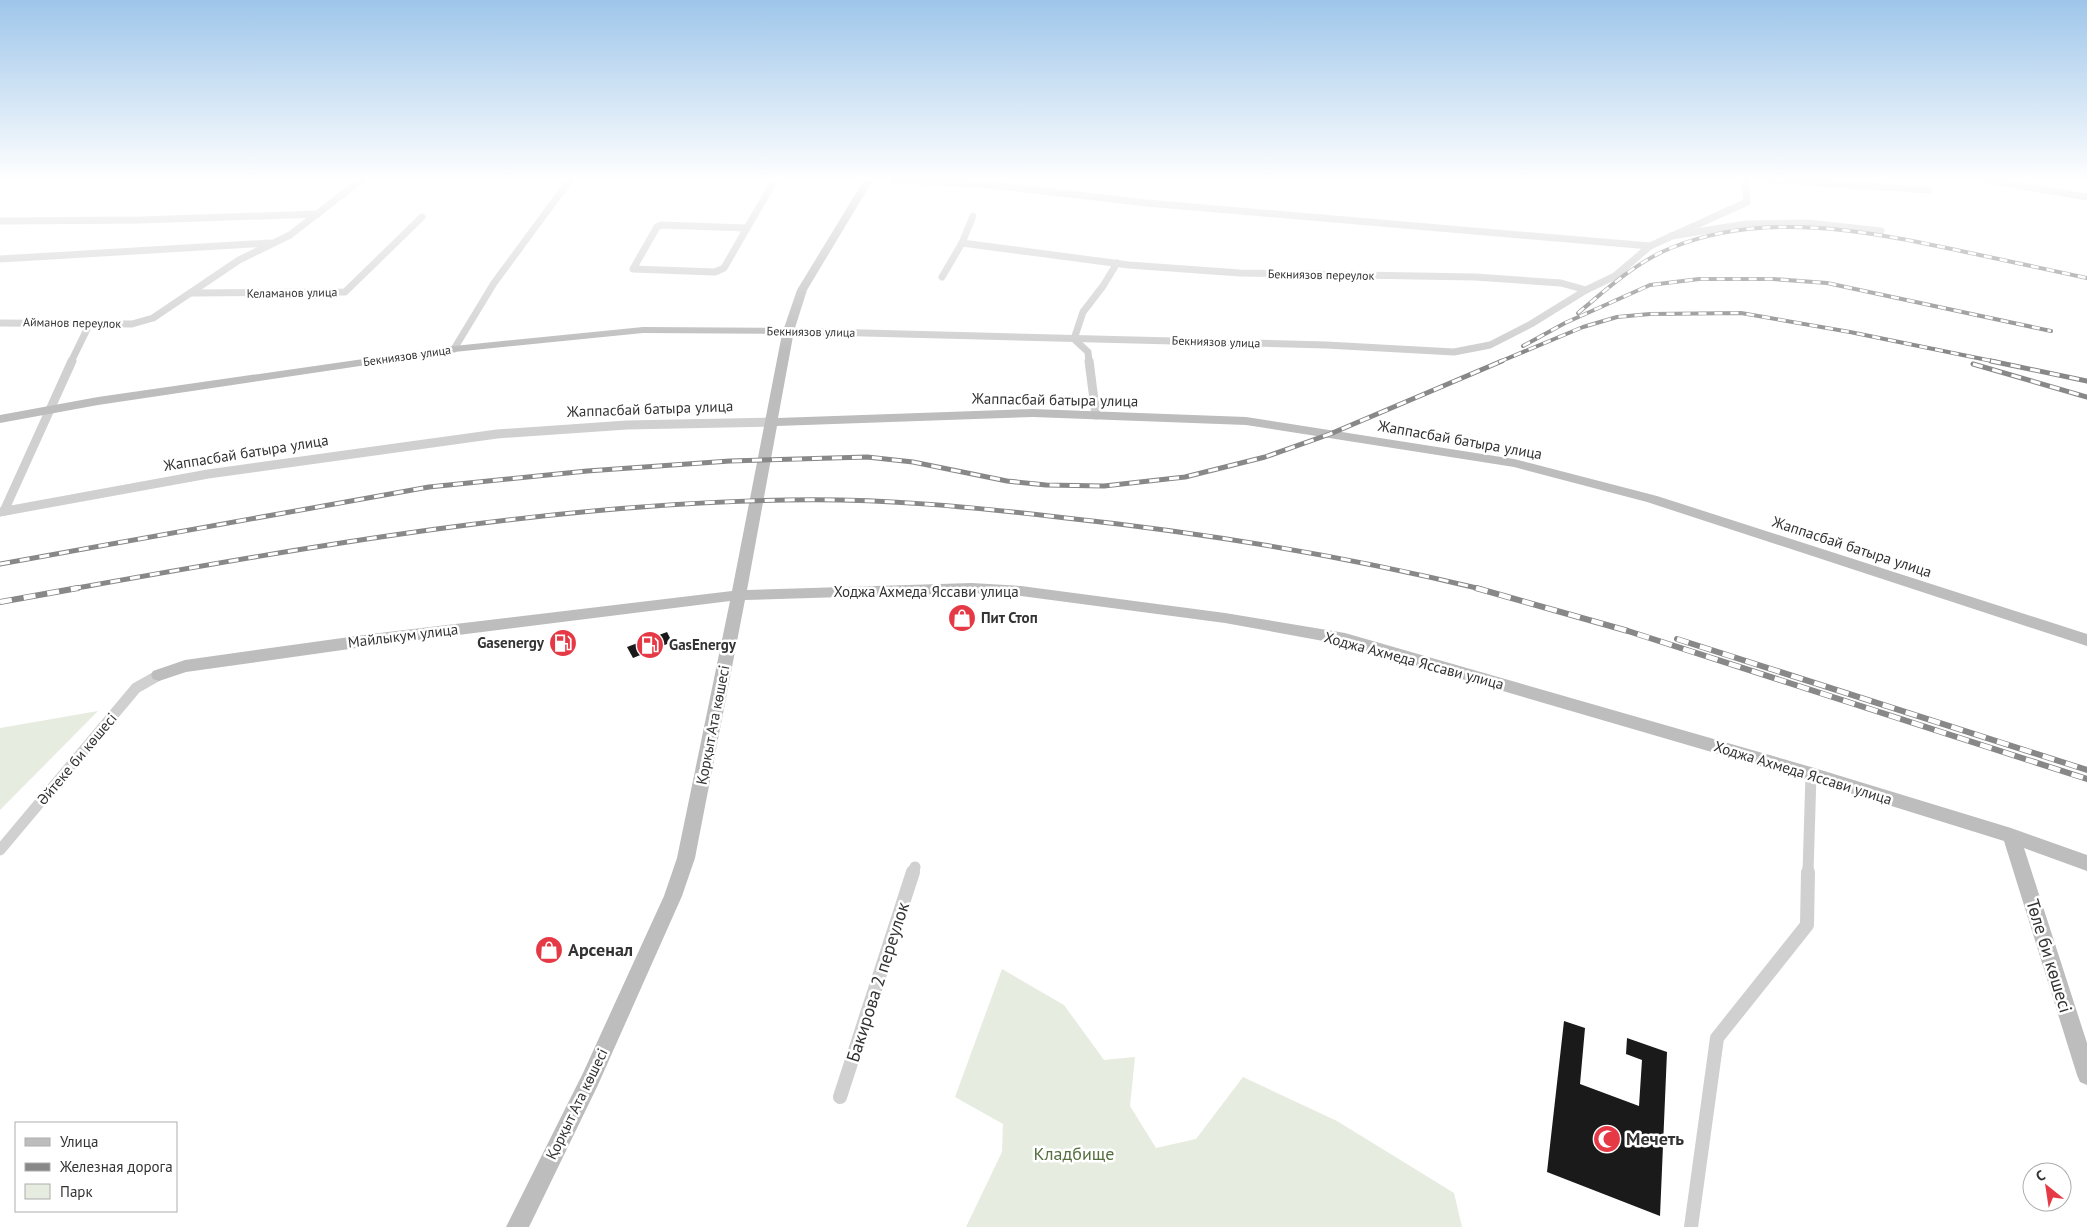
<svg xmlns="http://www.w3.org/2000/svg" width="2087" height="1227" viewBox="0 0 2087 1227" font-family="'PT Sans',sans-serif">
<rect width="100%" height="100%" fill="#fff"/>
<g fill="#e6ecdf">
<polygon points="98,711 0,810 0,728"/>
<polygon points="1002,969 1064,1005 1104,1060 1135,1057 1130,1106 1156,1148 1196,1139 1243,1077 1337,1121 1454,1193 1462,1227 966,1227 1002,1152 1003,1124 955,1097"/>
</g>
<g fill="#1a1a1a">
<polygon points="667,632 672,642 633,658 627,647"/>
<polygon points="1564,1021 1585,1028 1580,1084 1639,1106 1642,1060 1626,1054 1627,1038 1667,1052 1660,1216 1547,1172"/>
</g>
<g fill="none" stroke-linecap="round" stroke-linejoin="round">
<g stroke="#d0d0d0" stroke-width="7">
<polyline points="895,180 991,185 1147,203 1650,246"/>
<polyline points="1773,180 1929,190"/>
<polyline points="1985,180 2087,197"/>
<polyline points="0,221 141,220 318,214"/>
<polygon points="661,225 747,228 724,268 715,272 633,269 657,227"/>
<polyline points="747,228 775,180"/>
<polyline points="1671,236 1746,224 1808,223 1881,231"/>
<polyline points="0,259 270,243"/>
<polyline points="942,277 962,243 973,216"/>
<polyline points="1586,290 1615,276 1650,246 1747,202 1745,180"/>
<polyline points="192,293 345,292 422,217"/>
<polyline points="0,323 132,324 153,318 239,260 290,235 361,180"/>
<polyline points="788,331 1326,345 1454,352 1490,345 1531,324 1586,290 1561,283 1475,277 1240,273 1129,265 962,243"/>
<polyline points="454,349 494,283 570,180"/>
<polyline points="71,362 90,323"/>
<polyline points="1089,362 1088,352 1074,339 1083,312 1103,286 1117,263"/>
</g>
<g stroke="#d0d0d0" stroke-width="9">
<polyline points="1089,361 1096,415"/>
<polyline points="4,511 72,361"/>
<polyline points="0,512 208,474 497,434 627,425 772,422"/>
</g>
<g stroke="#d0d0d0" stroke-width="11">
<polyline points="0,850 136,688 159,675"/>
<polyline points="913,873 915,867"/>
<polyline points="1808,873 1811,774"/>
</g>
<g stroke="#d0d0d0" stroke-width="14">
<polyline points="840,1097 913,872"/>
<polyline points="1691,1227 1717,1038 1807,925 1808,872"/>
</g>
<polygon fill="#bdbdbd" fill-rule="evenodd" points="864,180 873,180 807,290 794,331 778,418 1033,409 1246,417 1514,459 1657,496 2087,634 2087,646 1647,502 1514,467 1246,425 1033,417 777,426 747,590 972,583 1021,586 1225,613 1345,633 1811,767 2011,828 2087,855 2087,871 2024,848 2087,1043 2087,1085 2080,1082 2077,1075 2004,841 1811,781 1345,645 1225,623 1021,596 972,593 745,600 695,858 682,896 597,1087 529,1227 506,1227 583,1073 664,896 677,858 730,601 371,646 186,672 159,681 153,679 151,675 153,671 185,660 371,634 732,591 782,334 643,333 454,352 98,405 0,423 0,415 98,397 454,346 643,327 784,328 797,290"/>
<g stroke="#888" stroke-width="4">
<g id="rail-far2">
<path d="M1578,313C1607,289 1636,262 1671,248C1763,210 1867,231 1961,251C2003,260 2045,269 2087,278"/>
<polyline points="1523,346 1565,323 1650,285 1699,279 1773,279 1827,283 2051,331"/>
<polyline points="1499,362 1583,327 1617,317 1650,314 1741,313 1850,332 1997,362"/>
</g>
</g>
<g stroke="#888" stroke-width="5">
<g id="rail-far1">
<polyline points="1991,361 2087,381"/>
<polyline points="1973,364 2087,397"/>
<polyline points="0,564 429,487 587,471 730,461 867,457 913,462 1007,481 1046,485 1104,486 1185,477 1265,457 1330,434 1502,361"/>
<path d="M71,589C308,547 546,504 787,500C881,498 973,507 1066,518C1206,533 1344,556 1481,589"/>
</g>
</g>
<g stroke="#888" stroke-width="6">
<g id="rail">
<polyline points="1476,588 1628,631 2087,779"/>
<polyline points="0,602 78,588"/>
<polyline points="1677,639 2087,770"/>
</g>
</g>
<use href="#rail-far2" stroke="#fff" stroke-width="2.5" stroke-dasharray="8" stroke-linecap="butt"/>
<use href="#rail-far1" stroke="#fff" stroke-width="3" stroke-dasharray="10" stroke-linecap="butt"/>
<use href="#rail" stroke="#fff" stroke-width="4.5" stroke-dasharray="12" stroke-linecap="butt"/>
</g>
<linearGradient id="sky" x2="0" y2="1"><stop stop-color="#9ec6ea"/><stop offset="0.51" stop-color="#fff"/><stop offset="1" stop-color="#fff" stop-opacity="0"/></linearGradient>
<rect width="2087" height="352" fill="url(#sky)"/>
<defs>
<g id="shop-disc" transform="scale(1.4375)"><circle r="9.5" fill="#e63946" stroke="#fff"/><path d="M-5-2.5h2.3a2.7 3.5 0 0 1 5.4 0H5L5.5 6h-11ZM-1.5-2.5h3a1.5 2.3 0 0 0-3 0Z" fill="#fff"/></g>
<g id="fuel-disc" transform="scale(1.4375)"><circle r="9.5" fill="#e63946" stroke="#fff"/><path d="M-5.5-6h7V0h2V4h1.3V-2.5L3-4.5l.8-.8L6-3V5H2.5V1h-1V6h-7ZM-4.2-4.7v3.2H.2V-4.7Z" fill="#fff"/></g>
<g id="mosque-disc" transform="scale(1.4375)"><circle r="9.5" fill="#e63946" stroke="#fff"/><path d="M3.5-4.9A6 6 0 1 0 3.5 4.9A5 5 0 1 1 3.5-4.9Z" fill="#fff"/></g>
</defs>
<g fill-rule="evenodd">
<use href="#shop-disc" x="962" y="618"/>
<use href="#fuel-disc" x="563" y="643"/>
<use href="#fuel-disc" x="650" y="645"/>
<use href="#shop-disc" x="549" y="950"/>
<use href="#mosque-disc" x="1607" y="1139"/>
</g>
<g text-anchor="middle" stroke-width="5" stroke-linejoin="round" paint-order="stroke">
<g font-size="12" fill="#333" stroke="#fff">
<text transform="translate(1321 275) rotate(1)" y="4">Бекниязов переулок</text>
<text transform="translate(292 293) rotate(-1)" y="4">Келаманов улица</text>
<text transform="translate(72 323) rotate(1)" y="4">Айманов переулок</text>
<text transform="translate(811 332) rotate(1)" y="4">Бекниязов улица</text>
<text transform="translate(1216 342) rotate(2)" y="4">Бекниязов улица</text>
<text transform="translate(407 356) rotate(-8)" y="4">Бекниязов улица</text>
</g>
<g font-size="15" fill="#333" stroke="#fff">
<text transform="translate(1055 400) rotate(1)" y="5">Жаппасбай батыра улица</text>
<text transform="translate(650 409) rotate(-2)" y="5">Жаппасбай батыра улица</text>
<text transform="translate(1460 440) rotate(10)" y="5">Жаппасбай батыра улица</text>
<text transform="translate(246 453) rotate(-9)" y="5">Жаппасбай батыра улица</text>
<text transform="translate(1852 547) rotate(18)" y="5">Жаппасбай батыра улица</text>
<text x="926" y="597">Ходжа Ахмеда Яссави улица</text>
<text transform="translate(403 636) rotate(-7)" y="5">Майлыкум улица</text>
<text transform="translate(1414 661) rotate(15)" y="5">Ходжа Ахмеда Яссави улица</text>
<text transform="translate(713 725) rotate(-79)" y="5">Қорқыт Ата көшесі</text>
<text transform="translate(77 759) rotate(-50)" y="5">Әйтеке би көшесі</text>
<text transform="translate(1803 773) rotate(17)" y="5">Ходжа Ахмеда Яссави улица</text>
<text transform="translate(577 1104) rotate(-64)" y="5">Қорқыт Ата көшесі</text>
</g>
<g font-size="15" font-weight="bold" fill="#333" stroke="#fff" text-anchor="start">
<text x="981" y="623">Пит Стоп</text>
<text x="544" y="648" text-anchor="end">Gasenergy</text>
<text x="669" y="650">GasEnergy</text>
</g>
<g font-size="18" font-weight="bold" fill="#333" stroke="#fff" text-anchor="start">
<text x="568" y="956">Арсенал</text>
<text x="1626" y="1145">Мечеть</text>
</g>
<g font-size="18" fill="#333" stroke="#fff">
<text transform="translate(2049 956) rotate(73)" y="6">Төле би көшесі</text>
<text transform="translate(878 982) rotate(-72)" y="6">Бакирова 2 переулок</text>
</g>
<g font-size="18" fill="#56703f" stroke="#fff">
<text x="1074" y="1160">Кладбище</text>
</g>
</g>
<rect x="15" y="1122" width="162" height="90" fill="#ffffff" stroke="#adadad"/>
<rect x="25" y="1138" width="25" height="8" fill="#bdbdbd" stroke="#adadad"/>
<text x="60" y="1147" font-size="15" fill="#333333">Улица</text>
<rect x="25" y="1163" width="25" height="8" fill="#888888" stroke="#adadad"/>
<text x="60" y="1172" font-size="15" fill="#333333">Железная дорога</text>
<rect x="25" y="1184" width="25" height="15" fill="#e6ecdf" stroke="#adadad"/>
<text x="60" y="1197" font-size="15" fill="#333333">Парк</text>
<g transform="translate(2047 1187) rotate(330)"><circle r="24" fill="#ffffff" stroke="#adadad"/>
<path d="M0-4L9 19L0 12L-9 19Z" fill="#e63946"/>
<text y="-8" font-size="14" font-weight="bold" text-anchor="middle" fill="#333333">С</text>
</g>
</svg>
